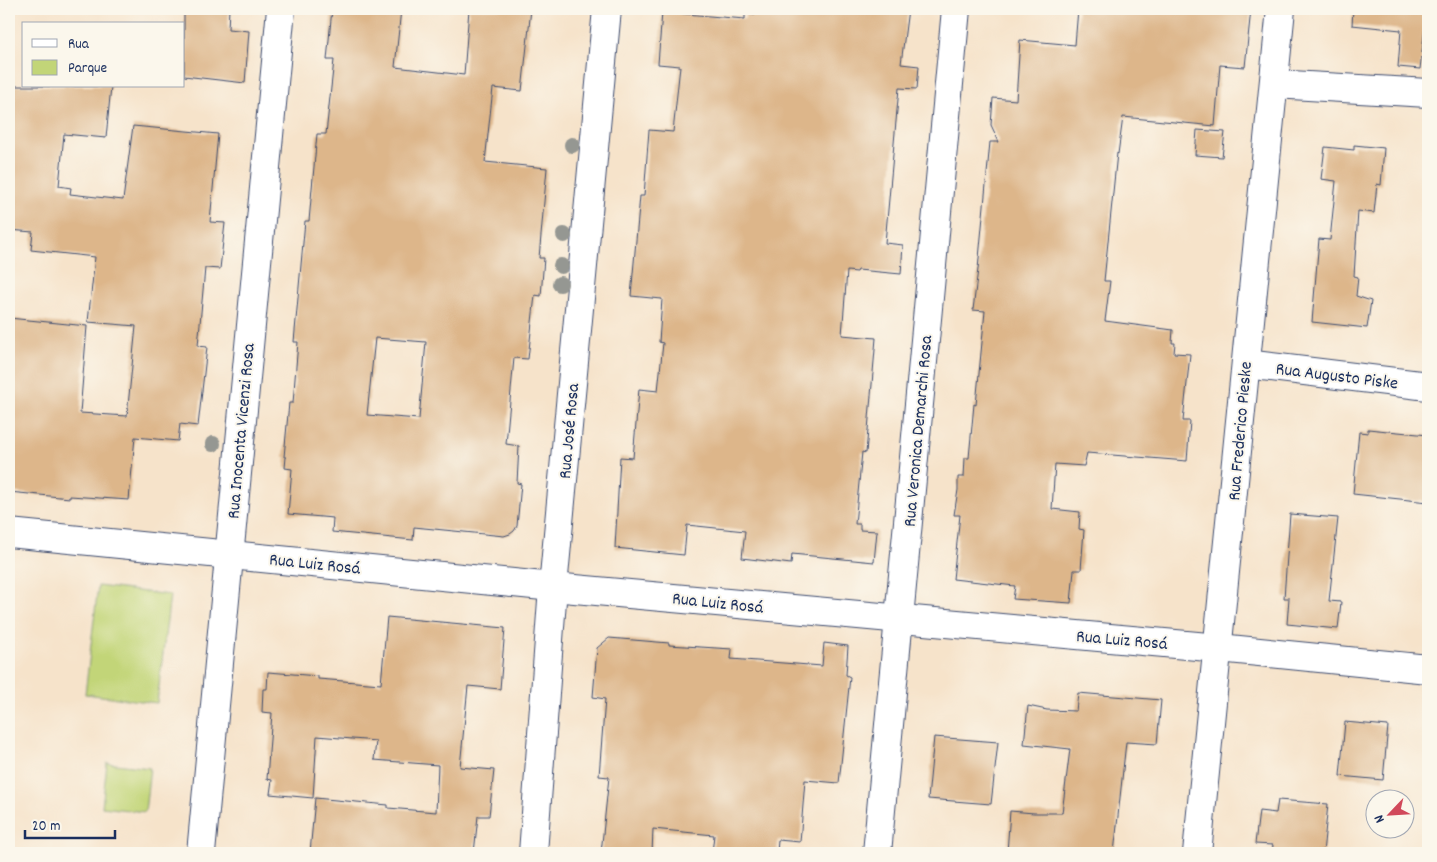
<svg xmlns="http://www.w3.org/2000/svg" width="1437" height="862" viewBox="0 0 1437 862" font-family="Dekko,sans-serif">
<rect width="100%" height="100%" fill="#fbf7ec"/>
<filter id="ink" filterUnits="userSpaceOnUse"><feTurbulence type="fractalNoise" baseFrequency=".02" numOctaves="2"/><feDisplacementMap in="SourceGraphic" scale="10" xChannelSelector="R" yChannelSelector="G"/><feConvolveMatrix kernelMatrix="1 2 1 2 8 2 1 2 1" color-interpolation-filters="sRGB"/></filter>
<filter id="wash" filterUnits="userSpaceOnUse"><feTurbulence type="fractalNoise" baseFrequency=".0096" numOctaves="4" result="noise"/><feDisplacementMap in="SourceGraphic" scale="20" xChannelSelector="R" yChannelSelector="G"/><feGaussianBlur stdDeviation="1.12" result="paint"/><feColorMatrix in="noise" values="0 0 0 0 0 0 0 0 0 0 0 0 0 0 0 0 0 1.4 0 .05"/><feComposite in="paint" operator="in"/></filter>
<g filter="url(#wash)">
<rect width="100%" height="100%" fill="#f6e3ca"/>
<g fill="#c2d578" stroke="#6e826b">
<polygon points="98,586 170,595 157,703 85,694"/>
<polygon points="107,763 150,768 145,812 102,807"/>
</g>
<g id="blocks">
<g fill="#ddb68a" fill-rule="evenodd">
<polygon points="184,9 229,9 228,29 249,31 245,83 184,76"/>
<path d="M332,9H401L395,67L464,75L469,9H531L522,91L493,88L485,162L547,168L539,258H544L541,296L535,295L528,359L514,358L506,444L519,446L517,483L521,484L517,526L514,531L510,534L504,536L414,527L413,540L332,532L333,518L288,514L292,469L285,468L286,457H284L289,403H293L298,342H294L305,221H309L317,134H326L334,60H327ZM375,338L426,342L419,419L367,415Z"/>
<polygon points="755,9 908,9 901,64 919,66 917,89 899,88 885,243 903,245 901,274 858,270 857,272 847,271 842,335 876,338 866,453 862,452 855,524 860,524 860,530 877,531 874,562 792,554 791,564 742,558 745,531 687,525 684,555 615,548 620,457 633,458 639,389 658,391 663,343 659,342 662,299 631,296 640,196 644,196 649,130 673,132 680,66 658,64 662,12 745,19 745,14 755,15"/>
<polygon points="1078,9 1251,9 1245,67 1220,65 1215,126 1123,117 1118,154 1117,153 1104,281 1110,281 1105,321 1173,330 1172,343 1175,343 1174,353 1190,354 1183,421 1190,421 1187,461 1087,453 1084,466 1055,464 1052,509 1080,512 1079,529 1084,530 1081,570 1074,570 1071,603 1013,599 1015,586 953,579 960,515 954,515 958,490 958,477 964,477 965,458 969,458 974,404 976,405 985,311 973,310 978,269 990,142 999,142 991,125 993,98 1016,100 1020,40 1075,45"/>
<polygon points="1353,9 1427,9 1420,69 1398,67 1401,30 1352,25"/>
<polygon points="9,86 111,86 106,138 64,134 59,186 71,188 70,194 123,200 133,126 218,134 210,222 225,223 220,269 205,268 198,346 207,347 198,426 180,424 178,441 135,437 129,500 70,496 70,498 9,492 9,318 87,326 80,413 127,416 136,326 88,322 95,257 31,250 33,232 9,230"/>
<polygon points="1197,130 1225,132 1222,157 1195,155"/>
<polygon points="1354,145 1384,148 1381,185 1377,184 1374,213 1358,211 1354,276 1358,277 1356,296 1371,301 1367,328 1312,322 1319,239 1330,240 1336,181 1321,179 1325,147 1354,150"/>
<polygon points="1368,429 1428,435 1428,502 1353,494 1359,432 1368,433"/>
<polygon points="1290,514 1338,518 1329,601 1341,602 1338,629 1287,624 1289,598 1284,598"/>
<polygon points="387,617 505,628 500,689 468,686 460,767 494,770 489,816 478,816 474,853 310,853 315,798 388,805 388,808 436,812 438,765 374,760 376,741 317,736 313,798 270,794 272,780 267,779 272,713 262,712 263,689 267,689 268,672 318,676 318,679 381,684"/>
<polygon points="609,638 669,643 669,645 732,649 731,659 822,666 824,643 848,646 846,675 850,677 839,783 805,780 800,842 778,840 777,853 712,853 714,835 653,829 652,853 601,853 609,777 599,776 605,699 593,697 597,648"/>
<polygon points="1078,693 1161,700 1157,744 1126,742 1114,853 1007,853 1010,811 1034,813 1062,813 1070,749 1024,744 1028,706 1047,710 1076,711"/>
<polygon points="1345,722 1388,726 1383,780 1340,776"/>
<polygon points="934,737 998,742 991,804 928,799"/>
<polygon points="1278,800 1328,804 1323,853 1272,853 1273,845 1255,844 1259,811 1276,813"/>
</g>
</g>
</g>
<g filter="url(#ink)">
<use href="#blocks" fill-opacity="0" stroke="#3c4a6e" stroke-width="1"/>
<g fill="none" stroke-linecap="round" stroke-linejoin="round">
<g stroke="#3c4a6e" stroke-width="30">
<g id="street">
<polyline points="1274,84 1428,93"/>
<polyline points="1246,364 1428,386"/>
<polyline points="9,533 553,587 1219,648 1428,669"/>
<polyline points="201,853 281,9"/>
<polyline points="533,853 553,587 607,9"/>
<polyline points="877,853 956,9"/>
<polyline points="1197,853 1281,9"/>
</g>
</g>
<use href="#street" stroke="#fff" stroke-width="28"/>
</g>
<g fill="#959792">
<circle cx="572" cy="145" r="8"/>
<circle cx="564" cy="235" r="8"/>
<circle cx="561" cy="266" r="8"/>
<circle cx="560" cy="284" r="8"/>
<circle cx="213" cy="444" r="8"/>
</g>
</g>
<g text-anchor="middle" stroke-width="4" stroke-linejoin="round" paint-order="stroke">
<g font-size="18" fill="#1b2f5e" stroke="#fbf7ec">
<text transform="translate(1337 375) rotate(7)" y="6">Rua Augusto Piske</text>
<text transform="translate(240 431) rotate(-85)" y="6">Rua Inocenta Vicenzi Rosa</text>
<text transform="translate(568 431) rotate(-85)" y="6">Rua José Rosa</text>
<text transform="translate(917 431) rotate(-85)" y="6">Rua Veronica Demarchi Rosa</text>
<text transform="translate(1239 431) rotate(-85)" y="6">Rua Frederico Pieske</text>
<text transform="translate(315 563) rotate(6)" y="6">Rua Luiz Rosá</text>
<text transform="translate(718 602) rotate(6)" y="6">Rua Luiz Rosá</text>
<text transform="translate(1122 639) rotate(5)" y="6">Rua Luiz Rosá</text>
</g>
</g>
<rect width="1437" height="862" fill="none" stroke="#fbf7ec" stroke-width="30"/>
<rect x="22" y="22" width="162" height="65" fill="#fbf7ec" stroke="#a1a7b3"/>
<rect x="32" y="39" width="25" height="8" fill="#ffffff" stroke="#a1a7b3"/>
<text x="68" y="48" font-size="15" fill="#1b2f5e">Rua</text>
<rect x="32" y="60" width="25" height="15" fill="#c2d578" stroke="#a1a7b3"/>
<text x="68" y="72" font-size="15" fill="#1b2f5e">Parque</text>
<g transform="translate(1390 814) rotate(245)"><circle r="24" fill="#fbf7ec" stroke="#a1a7b3"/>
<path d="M0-4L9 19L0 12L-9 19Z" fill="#d1495b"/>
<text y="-8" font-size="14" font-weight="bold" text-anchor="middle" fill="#1b2f5e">N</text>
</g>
<path d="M25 830v8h90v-8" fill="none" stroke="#1b2f5e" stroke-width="2.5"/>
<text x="32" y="830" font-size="15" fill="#1b2f5e" stroke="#fbf7ec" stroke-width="4" paint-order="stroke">20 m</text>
</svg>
